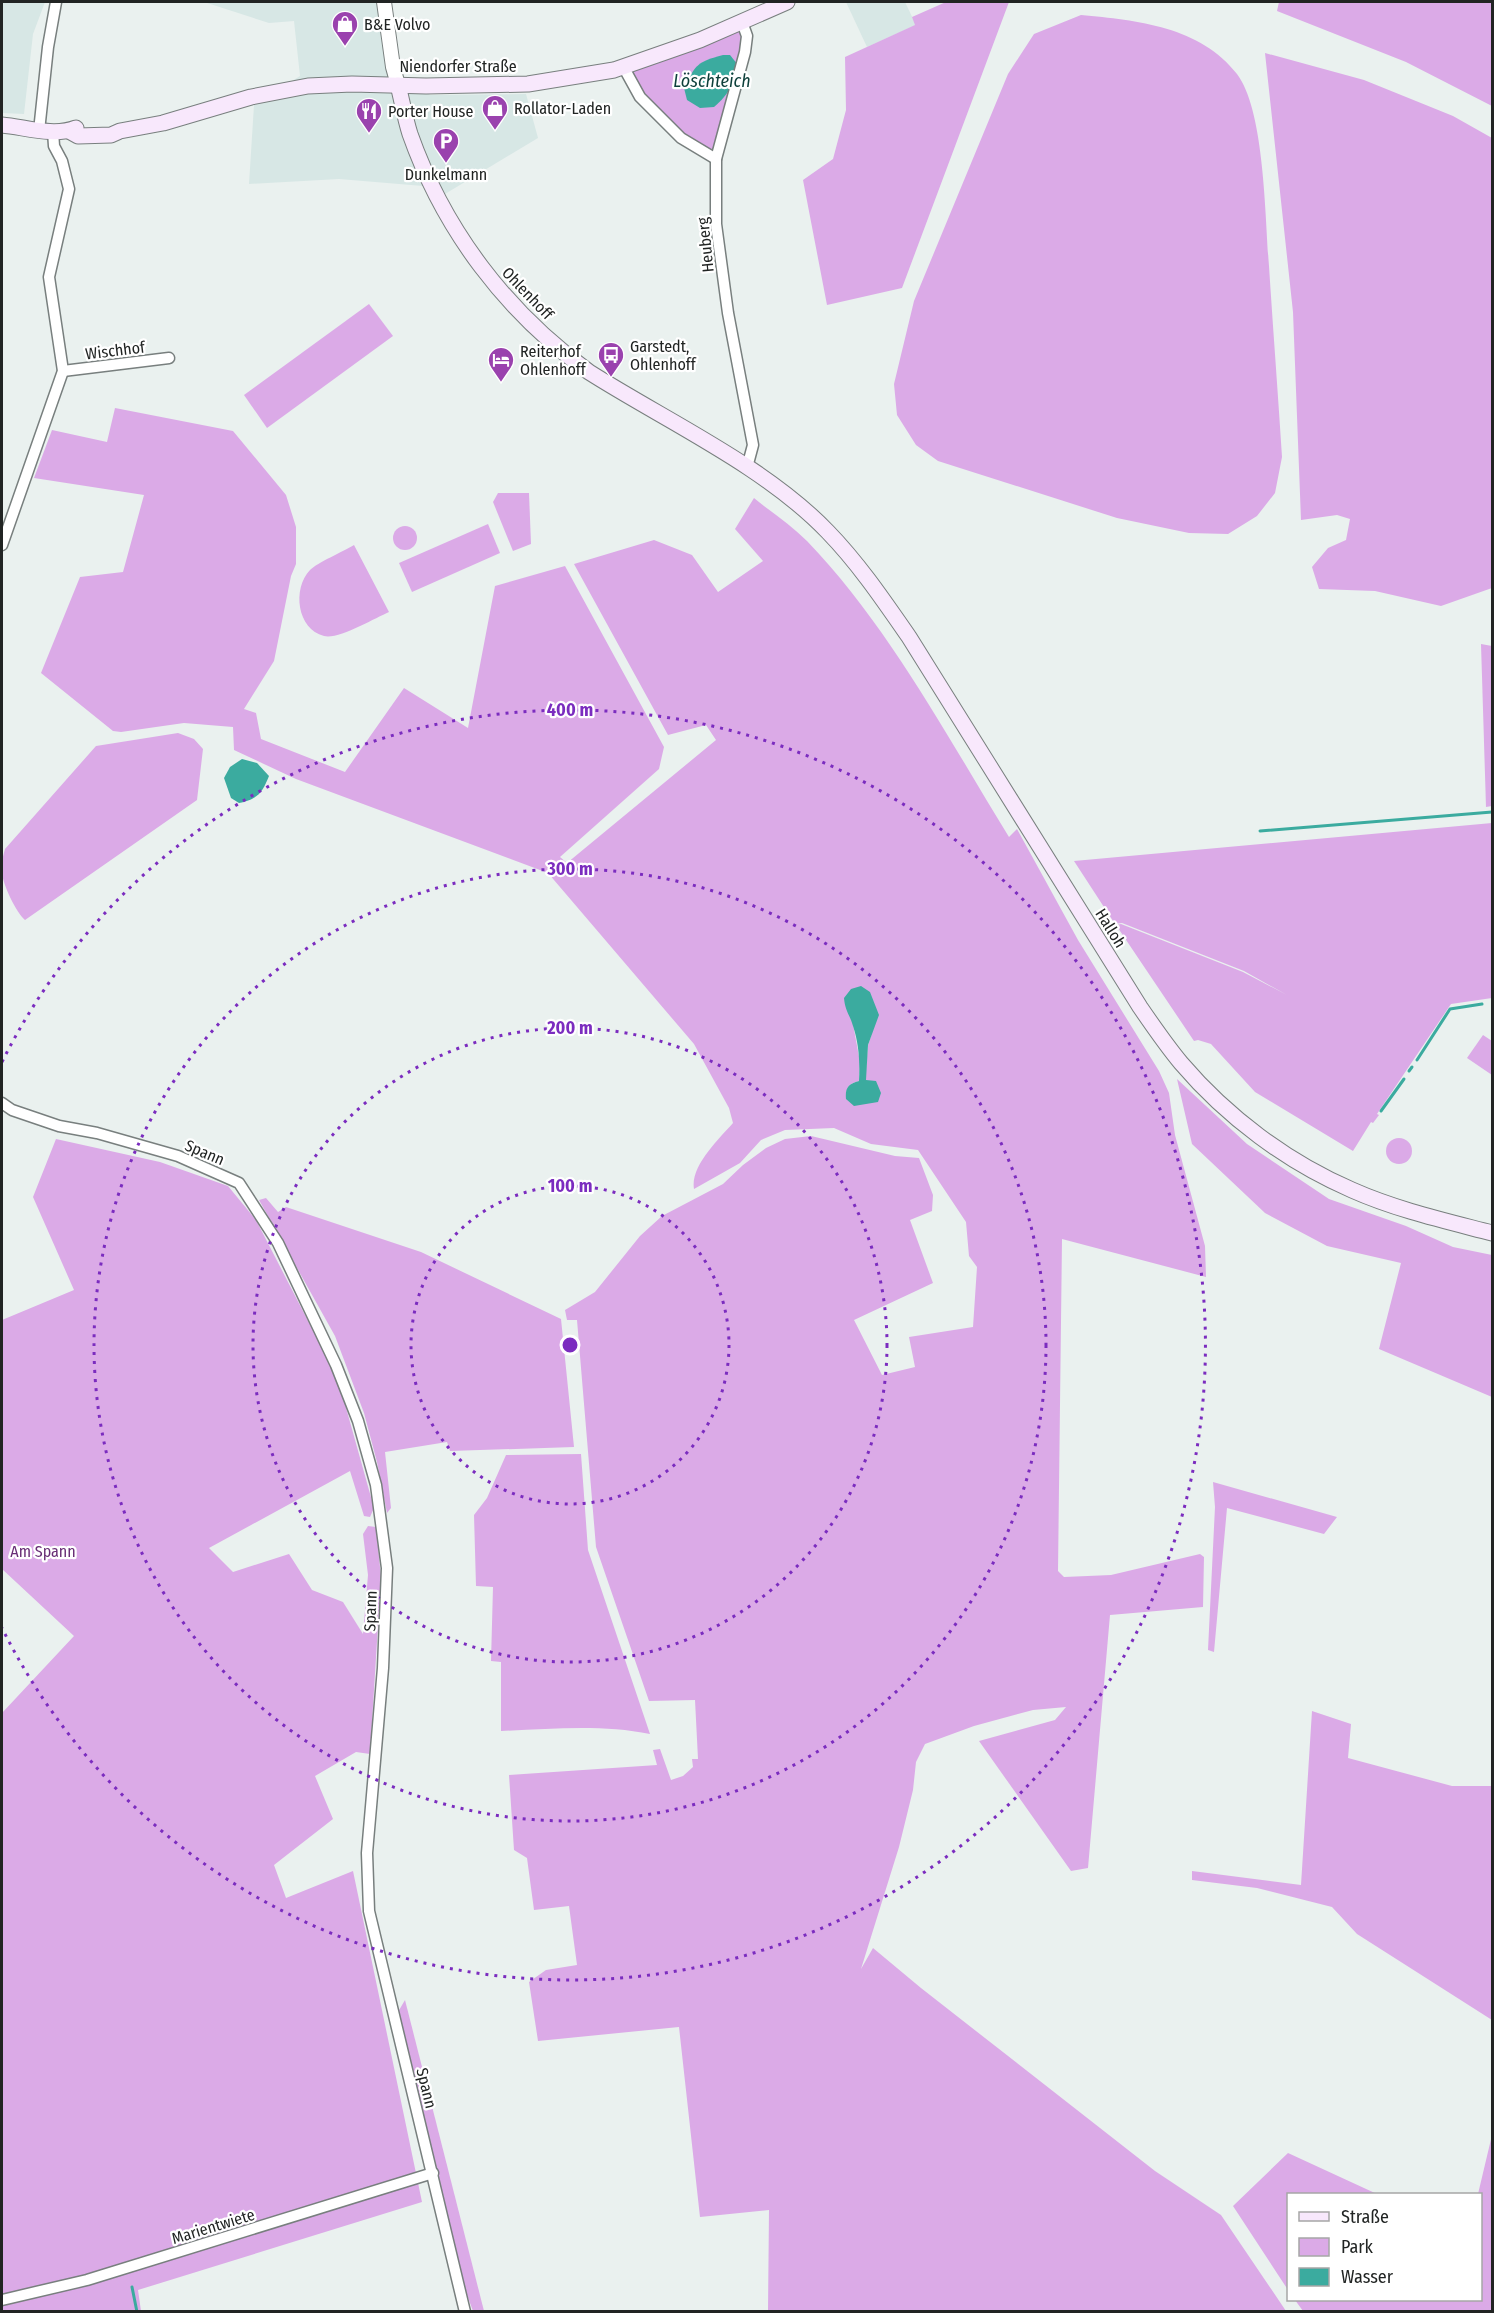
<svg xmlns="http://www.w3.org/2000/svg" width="1494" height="2313" viewBox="0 0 1494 2313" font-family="'Fira Sans Condensed',sans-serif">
<rect width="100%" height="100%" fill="#eaf1ef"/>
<g fill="#d7e7e5">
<polygon points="2,2 45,2 33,34 24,114 2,113"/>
<polygon points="204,2 387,2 397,72 430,95 526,94 538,138 445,194 444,191 423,186 339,179 249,184 254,105 300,76 294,21 269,23"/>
<polygon points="846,2 905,2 916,25 867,47"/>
</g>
<g fill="#dbaae7" fill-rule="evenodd">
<polygon points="946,2 1009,2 902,288 827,305 803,180 833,159 846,110 845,57 915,25 912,17"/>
<polygon points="1279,2 1492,2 1492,106 1406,62 1277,11"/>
<path d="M1081,15C1137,20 1201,27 1237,74C1265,111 1265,219 1269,266C1273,329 1278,393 1282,457L1275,493L1257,516L1228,534L1189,533L1117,518L938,461L916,445L897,415L894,384L914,301L1008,74L1034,34Z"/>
<polygon points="739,29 743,45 715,153 685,137 641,94 631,71"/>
<polygon points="1265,53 1364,80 1453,116 1492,138 1492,588 1441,606 1375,591 1319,589 1312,567 1328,548 1346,540 1350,519 1337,515 1301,520 1293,312"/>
<polygon points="369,304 393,336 267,428 244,395"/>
<path d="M115,408L233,431L286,495L296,527V564L291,576L274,661L244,709L256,713L261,739L345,772L404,688L468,728L495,586L565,566L664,747L659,769L560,857L567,863L716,740L706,725L668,735L574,564L654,540L692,555L718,592L763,561L735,529L754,498C771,512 791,525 807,541C888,625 948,738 1009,837L1017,829L1078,940L1159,1071L1169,1093L1175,1135L1205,1246L1206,1277L1062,1239L1058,1571L1064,1577L1111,1575L1200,1554L1204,1557L1203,1607L1110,1615L1088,1868L1071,1871L979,1741L1055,1720L1066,1707L1033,1710L974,1726L925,1744L916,1762L913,1790L899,1847L861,1969L873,1948L921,1988L1155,2171L1221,2215L1286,2311H768L769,2210L700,2217L679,2027L538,2041L529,1982L546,1970L577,1965L569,1906L534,1910L527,1858L514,1850L509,1775L657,1765L653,1750L660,1749L671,1780L683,1776L693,1767L692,1759H698L695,1700L649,1701L596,1547L577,1320H567L565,1310L595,1292L640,1236L662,1216L723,1184L743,1165L766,1148L785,1139L811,1136L895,1156L919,1158L933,1195L932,1211L910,1220L933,1283L854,1320L882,1375L915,1367L909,1337L973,1327L977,1267L969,1256L966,1222L918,1150L871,1144L834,1128L785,1130L761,1140L740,1163L694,1189C690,1166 719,1139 733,1123L729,1108L694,1044L548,873L296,779L234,750L233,727L184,723L121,732L113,731L41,673L80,577L123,572L144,495L34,478L52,430L107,442ZM853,1024L872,1033L868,1045L865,1080L846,1099C846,1088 848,1084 859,1081L860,1062Z"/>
<polygon points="498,493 529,493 531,544 513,551 493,502"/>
<polygon points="488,524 500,553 412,592 399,563"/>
<circle cx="405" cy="538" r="12"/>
<path d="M354,545L389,612C375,618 338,640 324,636C297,629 292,589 310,570C317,563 344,551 354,545Z"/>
<polygon points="1481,644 1492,646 1492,806 1486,807"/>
<path d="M178,733L194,739L203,749L197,800L25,920C16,912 3,885 2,873C0,865 3,857 5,849L96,746Z"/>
<polygon points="1492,823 1492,998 1451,1004 1377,1114 1379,1115 1373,1123 1371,1122 1353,1151 1255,1092 1211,1044 1198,1040 1194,1041 1116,925 1121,924 1243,972 1287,995 1244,971 1122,923 1115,924 1074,861"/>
<polygon points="1483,1035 1492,1041 1492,1075 1467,1058"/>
<polygon points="1177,1079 1247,1144 1329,1199 1406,1226 1453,1247 1492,1255 1492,1397 1379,1349 1401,1263 1327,1246 1265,1213 1192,1144"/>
<circle cx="1399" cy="1151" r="13"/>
<polygon points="56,1139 160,1162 228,1186 256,1220 338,1379 374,1508 370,1517 364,1516 350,1471 209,1548 233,1572 289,1554 312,1590 343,1602 363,1634 368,1575 363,1534 368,1526 376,1527 381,1577 370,1754 356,1752 315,1776 333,1819 274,1865 286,1898 353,1871 422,2202 138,2290 141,2311 2,2311 2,1713 74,1636 2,1569 2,1320 74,1290 33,1197"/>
<polygon points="266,1198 278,1212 286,1207 421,1252 561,1319 574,1447 450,1451 447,1442 385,1452 391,1508 387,1513 377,1462 364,1413 335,1336 259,1200"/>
<path d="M581,1454L588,1550L650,1734C602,1724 550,1729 501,1731V1662L491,1661L493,1587L476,1586L474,1515L487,1498L506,1455Z"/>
<polygon points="1213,1482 1337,1517 1324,1534 1227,1508 1214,1652 1208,1650 1215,1507"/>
<polygon points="1312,1711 1351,1724 1348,1758 1452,1786 1492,1786 1492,2020 1357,1934 1332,1907 1257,1888 1192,1880 1192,1871 1301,1885"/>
<polygon points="405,2000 484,2311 473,2311 463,2284 398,2012"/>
<polygon points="1492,2135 1492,2311 1303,2311 1295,2300 1480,2300 1480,2194 1478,2194"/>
<polygon points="1288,2153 1377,2194 1288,2194 1288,2290 1233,2206"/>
</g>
<g fill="#3bab9f">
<path d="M723,55H730L738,65C733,85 730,93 714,107L700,108L687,100L684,88C696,64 697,62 723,55Z"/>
<path d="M242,759L257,763L269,776C262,793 258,799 239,803L231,798L224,778L230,767Z"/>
<path d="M861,986L870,992L879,1015L868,1045L866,1080L876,1081L881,1093L878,1102L854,1106L846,1099C845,1088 848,1084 859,1081C860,1062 859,1044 853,1026C850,1015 845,1011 844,998L851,989Z"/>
</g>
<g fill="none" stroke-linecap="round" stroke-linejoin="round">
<g stroke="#3bab9f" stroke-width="3">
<polyline points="1260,831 1492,812"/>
<polyline points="1417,1060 1450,1009 1482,1004"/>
<polyline points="1409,1071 1412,1067"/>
<polyline points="1381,1111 1404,1079"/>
<polyline points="132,2287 137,2312"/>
</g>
<g stroke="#787f7e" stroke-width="13">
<g id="minor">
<polyline points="742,22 747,36 745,52 716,159 716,224 728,313 753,445 749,460 744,465"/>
<polyline points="624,68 640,97 681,138 716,159"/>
<polyline points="39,131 48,47 56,2"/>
<polyline points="63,371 169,358"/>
<polyline points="2,545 63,371 49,277 69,189 62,161 54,146 53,131"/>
<polyline points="2,1103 12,1110 59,1126 97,1133 178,1156 239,1183 278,1243 336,1365 358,1421 376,1485 387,1568 383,1668 367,1853 369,1911 465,2312"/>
<polyline points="2,2300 87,2280 433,2173"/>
</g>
</g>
<g stroke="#787f7e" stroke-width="16">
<polyline id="tertiary" points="384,2 393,67 398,85"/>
</g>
<g stroke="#787f7e" stroke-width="17">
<g id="secondary">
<path d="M398,85C402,101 405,118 410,134C444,230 506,312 589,372C666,421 765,466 828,532C859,564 884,601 909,637L1140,1007C1153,1026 1166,1045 1181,1063C1227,1117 1287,1162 1352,1190C1397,1210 1446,1221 1492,1233"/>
<path d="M2,125C25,127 53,137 76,128"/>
<polyline points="69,131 78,136 111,135 120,131 163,123 251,97 308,86 352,84 426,86 528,84 614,70 700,40 787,2"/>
</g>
</g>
<use href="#minor" stroke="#fff" stroke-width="10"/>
<use href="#tertiary" stroke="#fff" stroke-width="14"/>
<use href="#secondary" stroke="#f8e8fc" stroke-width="15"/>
</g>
<g fill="none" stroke="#7b2cbf" stroke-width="3" stroke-dasharray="3 6">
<circle cx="570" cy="1345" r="159"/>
<circle cx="570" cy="1345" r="317"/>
<circle cx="570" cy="1345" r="476"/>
<path d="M2 1062A635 635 0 1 1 2 1628"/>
</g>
<defs>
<g id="shop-pin" transform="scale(1.35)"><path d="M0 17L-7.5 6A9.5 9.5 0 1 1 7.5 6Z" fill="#9a42ae" stroke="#fff"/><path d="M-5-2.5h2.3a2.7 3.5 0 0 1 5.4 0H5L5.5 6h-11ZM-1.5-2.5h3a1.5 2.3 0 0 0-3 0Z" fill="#fff"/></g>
<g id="restaurant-pin" transform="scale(1.35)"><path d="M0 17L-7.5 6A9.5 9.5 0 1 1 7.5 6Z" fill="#9a42ae" stroke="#fff"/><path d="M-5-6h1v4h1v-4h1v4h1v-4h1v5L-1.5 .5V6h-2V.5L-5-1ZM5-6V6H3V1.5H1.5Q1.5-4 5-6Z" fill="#fff"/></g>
<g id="parking-pin" transform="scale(1.35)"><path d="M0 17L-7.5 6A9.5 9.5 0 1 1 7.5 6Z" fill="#9a42ae" stroke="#fff"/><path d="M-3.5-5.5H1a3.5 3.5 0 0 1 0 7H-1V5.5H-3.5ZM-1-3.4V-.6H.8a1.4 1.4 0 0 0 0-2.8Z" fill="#fff"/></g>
<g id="bus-pin" transform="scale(1.35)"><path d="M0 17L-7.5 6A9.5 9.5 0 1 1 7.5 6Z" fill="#9a42ae" stroke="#fff"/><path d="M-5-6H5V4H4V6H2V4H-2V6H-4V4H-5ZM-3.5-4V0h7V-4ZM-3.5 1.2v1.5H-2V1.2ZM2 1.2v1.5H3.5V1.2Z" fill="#fff"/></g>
<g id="hotel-pin" transform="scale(1.35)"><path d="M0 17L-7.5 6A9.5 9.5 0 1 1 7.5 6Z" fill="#9a42ae" stroke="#fff"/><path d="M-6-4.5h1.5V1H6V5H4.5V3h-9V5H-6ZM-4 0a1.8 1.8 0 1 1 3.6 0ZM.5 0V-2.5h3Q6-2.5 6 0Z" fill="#fff"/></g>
</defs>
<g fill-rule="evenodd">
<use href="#shop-pin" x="345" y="24"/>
<use href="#shop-pin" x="495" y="108"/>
<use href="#restaurant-pin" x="369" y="111"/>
<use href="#parking-pin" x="446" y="141"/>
<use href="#bus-pin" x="611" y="355"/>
<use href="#hotel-pin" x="501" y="360"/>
</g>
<g text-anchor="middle" stroke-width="4.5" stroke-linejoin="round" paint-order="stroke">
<g font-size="16" fill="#212423" stroke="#fff" text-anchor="start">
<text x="364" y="30">B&amp;E Volvo</text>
<text x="514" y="114">Rollator-Laden</text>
<text x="388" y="117">Porter House</text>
<text x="446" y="180" text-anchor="middle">Dunkelmann</text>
<text x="630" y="352">Garstedt,<tspan x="630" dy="18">Ohlenhoff</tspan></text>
<text x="520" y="357">Reiterhof<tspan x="520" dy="18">Ohlenhoff</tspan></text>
</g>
<g font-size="16" fill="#212423" stroke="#fff">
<text x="458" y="72">Niendorfer Straße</text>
<text transform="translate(705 245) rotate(-96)" y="6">Heuberg</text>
<text transform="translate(528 293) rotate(46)" y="6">Ohlenhoff</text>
<text transform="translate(115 350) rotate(-7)" y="6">Wischhof</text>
<text transform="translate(1111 928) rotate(58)" y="6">Halloh</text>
<text transform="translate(205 1152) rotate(23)" y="6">Spann</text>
<text transform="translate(370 1611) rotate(-88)" y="6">Spann</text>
<text transform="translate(427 2088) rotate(76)" y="6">Spann</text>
<text transform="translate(213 2226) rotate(-17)" y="6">Marientwiete</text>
</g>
<g font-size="16" fill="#682d75" stroke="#fff">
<text x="43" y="1557">Am Spann</text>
</g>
<g font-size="18" font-style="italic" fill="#0e403b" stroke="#fff">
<text x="712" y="87">Löschteich</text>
</g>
</g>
<circle cx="570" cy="1345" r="9" fill="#7b2cbf" stroke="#fff" stroke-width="3"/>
<g font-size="18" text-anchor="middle" font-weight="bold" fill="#7b2cbf" stroke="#fff" stroke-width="4.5" stroke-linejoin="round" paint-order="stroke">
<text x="570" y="716">400 m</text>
<text x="570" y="875">300 m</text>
<text x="570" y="1034">200 m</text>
<text x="570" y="1192">100 m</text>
</g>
<rect width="1494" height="2313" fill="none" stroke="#212423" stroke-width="6"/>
<rect x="1287" y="2193" width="195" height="108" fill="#ffffff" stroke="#a6a7a7" stroke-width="1.5"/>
<rect x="1299" y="2212" width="30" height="9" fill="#f8e8fc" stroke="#a6a7a7" stroke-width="1.5"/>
<text x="1341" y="2223" font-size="18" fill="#212423">Straße</text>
<rect x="1299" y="2238" width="30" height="18" fill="#dbaae7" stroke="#a6a7a7" stroke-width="1.5"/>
<text x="1341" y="2253" font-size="18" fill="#212423">Park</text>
<rect x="1299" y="2268" width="30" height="18" fill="#3bab9f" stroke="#a6a7a7" stroke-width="1.5"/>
<text x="1341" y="2283" font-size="18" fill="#212423">Wasser</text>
</svg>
